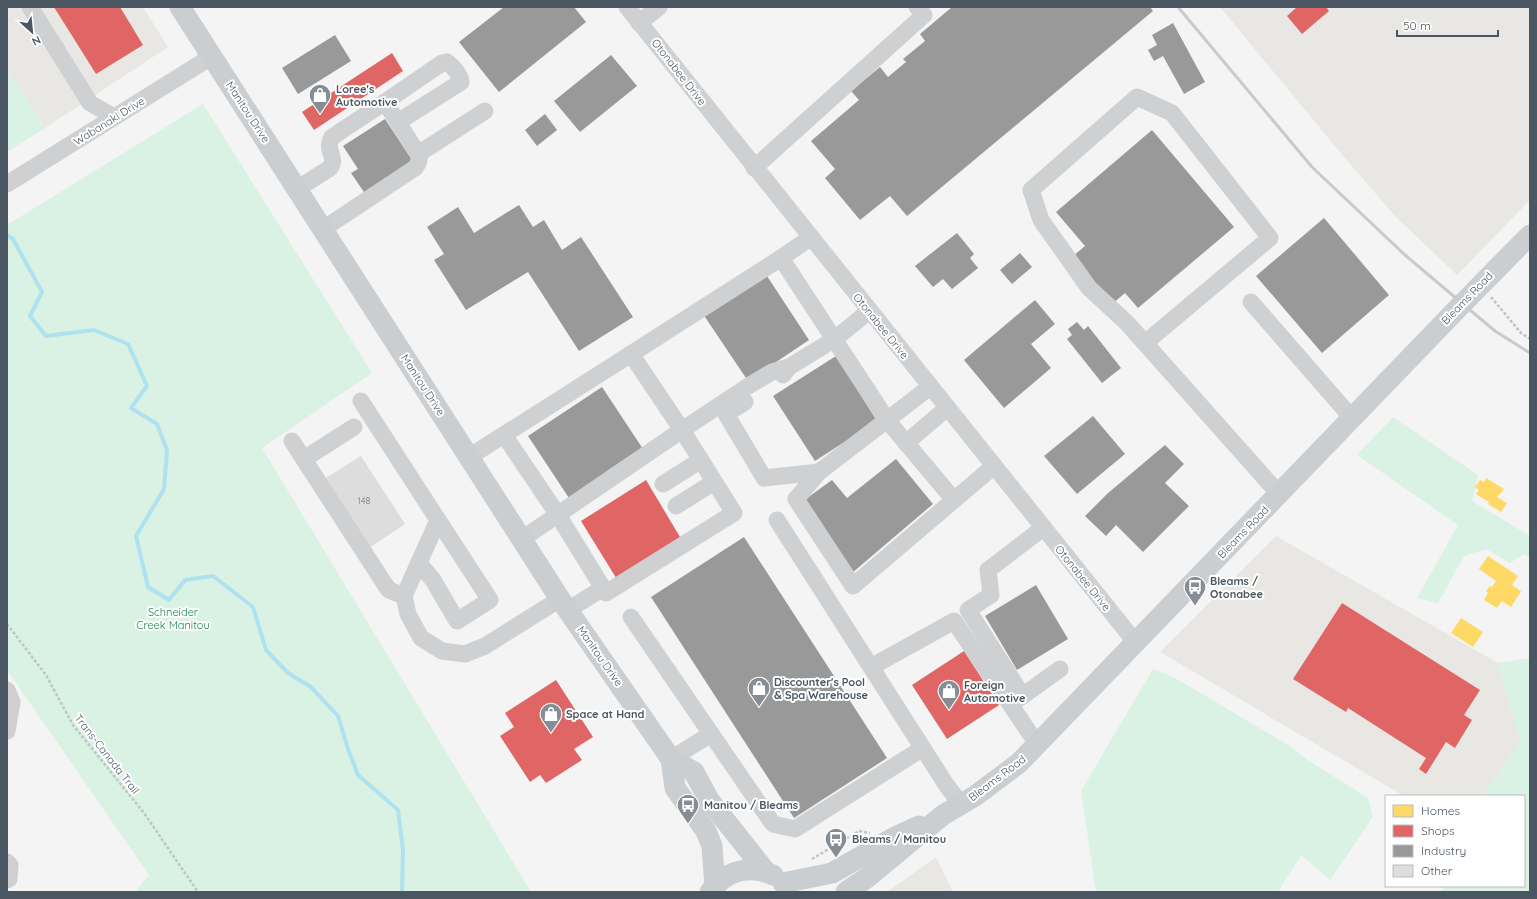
<svg xmlns="http://www.w3.org/2000/svg" width="1537" height="899" viewBox="0 0 1537 899" font-family="Quicksand,sans-serif">
<rect width="100%" height="100%" fill="#f4f4f4"/>
<g fill="#e8e7e3">
<polygon points="7,7 143,7 168,47 45,128 7,69"/>
<polygon points="1220,7 1530,7 1530,200 1457,275 1395,216 1344,157"/>
<polygon points="1276,536 1498,663 1521,742 1482,796 1404,796 1160,652"/>
<polygon points="936,857 953,892 887,892"/>
</g>
<g fill="#d9f2e3">
<polygon points="7,69 45,128 7,152"/>
<polygon points="203,104 372,373 262,448 531,892 135,892 149,875 7,670 7,225"/>
<polygon points="1393,417 1478,475 1472,501 1530,536 1530,558 1524,554 1510,563 1486,549 1464,556 1438,603 1417,598 1458,525 1357,455"/>
<polygon points="1530,658 1530,892 1441,892 1446,886 1524,886 1524,796 1482,796 1521,742 1498,663"/>
<polygon points="1153,669 1175,678 1290,746 1306,759 1368,798 1373,817 1330,880 1301,855 1278,892 1096,892 1081,791"/>
</g>
<g fill="#ffd966">
<polygon points="1486,478 1504,489 1497,497 1507,503 1501,512 1488,504 1489,502 1476,494 1479,490 1475,487 1480,480 1484,482"/>
<polygon points="1488,556 1518,576 1512,585 1521,591 1511,607 1502,601 1497,608 1484,600 1488,593 1486,591 1490,586 1492,587 1496,581 1479,569"/>
<polygon points="1461,618 1483,632 1473,647 1451,633"/>
</g>
<g fill="#e06666">
<polygon points="54,7 120,7 143,45 96,74"/>
<polygon points="1297,7 1326,7 1329,11 1302,34 1287,16"/>
<polygon points="392,53 403,71 314,130 302,112"/>
<polygon points="646,480 683,542 618,581 581,521"/>
<polygon points="1342,603 1480,690 1464,715 1472,720 1455,748 1446,742 1426,774 1419,769 1426,758 1348,708 1346,712 1293,679"/>
<polygon points="964,651 999,705 947,739 912,685"/>
<polygon points="556,680 593,737 574,749 582,760 546,783 540,775 530,782 500,736 514,727 505,713"/>
</g>
<g fill="#999">
<polygon points="504,7 574,7 586,22 499,92 459,42"/>
<polygon points="952,7 1150,7 1153,11 907,216 890,196 860,220 825,178 835,169 811,141 859,100 851,91 880,67 888,77 906,62 903,59 925,41 920,34"/>
<polygon points="1173,23 1205,82 1184,94 1163,56 1154,61 1148,50 1157,45 1152,35"/>
<polygon points="335,35 351,61 298,94 282,68"/>
<polygon points="611,55 637,86 580,132 554,101"/>
<polygon points="545,114 557,130 537,146 525,130"/>
<polygon points="385,119 414,163 366,195 351,173 358,169 343,146"/>
<polygon points="1152,130 1234,227 1138,308 1125,293 1112,304 1072,257 1085,246 1056,212"/>
<polygon points="519,205 533,227 544,220 562,250 581,237 633,317 579,351 528,272 466,310 434,260 444,254 427,227 458,207 474,233"/>
<polygon points="1324,218 1389,295 1322,353 1256,276"/>
<polygon points="957,233 974,254 970,258 978,268 952,289 943,279 933,287 915,266"/>
<polygon points="1020,253 1032,267 1012,284 1000,270"/>
<polygon points="765,273 809,340 748,381 703,314"/>
<polygon points="1035,300 1055,324 1031,344 1051,368 1004,408 964,360"/>
<polygon points="1077,322 1084,330 1088,326 1121,368 1102,383 1067,339 1072,335 1068,329"/>
<polygon points="836,356 877,421 815,461 773,396"/>
<polygon points="602,387 643,449 569,498 528,436"/>
<polygon points="1093,416 1125,454 1077,494 1044,456"/>
<polygon points="1165,445 1184,464 1165,483 1189,506 1143,552 1116,525 1106,536 1085,516 1107,494"/>
<polygon points="896,459 933,504 852,573 803,501 832,480 847,498"/>
<polygon points="744,537 887,758 794,818 651,597"/>
<polygon points="1036,585 1068,639 1017,670 985,616"/>
</g>
<g fill="none" stroke-linecap="round" stroke-linejoin="round">
<polyline stroke="#aee2f0" stroke-width="4" points="7,235 13,239 42,292 30,316 46,336 94,330 128,344 147,386 131,408 157,424 167,450 164,489 136,536 148,587 169,600 185,580 213,576 253,607 266,650 288,673 311,687 338,716 348,749 358,775 398,810 403,850 402,892"/>
</g>
<polygon fill="#ddddde" points="361,456 405,524 369,548 324,479"/>
<g fill="none" stroke-linecap="round" stroke-linejoin="round">
<g stroke="#bcc7c4" stroke-width="2.5" stroke-dasharray="3 2" stroke-linecap="butt">
<polyline points="1491,297 1521,333 1530,339"/>
<polyline points="7,624 46,675 73,725 144,813 198,892"/>
<polyline points="812,859 859,831 870,833"/>
</g>
<g stroke="#ced0d2" stroke-width="17">
<polyline points="30,7 90,103 114,117"/>
<polyline points="627,7 1136,643"/>
<polyline points="639,23 659,7"/>
<path d="M385,102L442,63L447,62C453,66 461,76 461,82L398,122"/>
<polyline points="418,154 485,111"/>
<polyline points="754,168 924,15 917,7"/>
<polyline points="7,184 211,57"/>
<path d="M297,189L330,168C338,157 324,151 332,137L385,102L418,154C420,160 419,163 415,168L323,229"/>
<polyline points="781,258 810,238"/>
<polyline points="1251,302 1352,418"/>
<polyline points="1145,343 1270,238 1172,113 1137,97 1031,190 1041,220 1089,288 1127,323 1279,494"/>
<polyline points="631,354 781,258 887,420 954,500"/>
<polyline points="783,375 789,367 835,339 869,311"/>
<polyline points="361,401 438,520 404,596 408,614 421,638 442,651 465,654 485,646 560,599"/>
<polyline points="745,402 726,414 764,478 819,472 930,387"/>
<polyline points="504,435 558,515 606,593 734,513 682,430 750,385 772,372 789,367"/>
<polyline points="292,441 384,583 389,590 404,596"/>
<polyline points="906,443 947,408"/>
<polyline points="469,457 631,354 682,430 522,539"/>
<polyline points="304,459 354,427"/>
<polyline points="819,472 796,499 853,586 994,466"/>
<polyline points="663,484 701,460"/>
<polyline points="676,506 714,482"/>
<polyline points="777,520 947,786 961,804"/>
<polyline points="419,563 433,580 457,621 490,600 438,520"/>
<polyline points="568,610 603,588"/>
<polyline points="631,617 773,824 795,829 923,748"/>
<polyline points="871,667 954,621 1037,744"/>
<polyline points="7,690 12,702 7,731"/>
<polyline points="1022,695 968,610 991,595 988,570 1043,528"/>
<polyline points="1014,702 1060,669"/>
<polyline points="671,759 711,734"/>
<polyline points="7,862 10,865 9,879 7,880"/>
</g>
<g stroke="#caced1" stroke-width="21">
<polyline points="180,7 560,599 671,759 694,772 709,800 766,872"/>
<polyline points="671,759 675,788 706,831 712,846 715,886"/>
<polyline points="783,883 832,873 897,836 919,826"/>
<path d="M710,892C725,871 749,864 773,875"/>
<polyline points="846,892 868,877 943,815 975,796 1019,763 1462,304 1530,235"/>
</g>
<polyline stroke="#c9cacc" stroke-width="3" points="1178,7 1312,167 1405,255 1495,331 1530,353"/>
</g>
<defs>
<g id="shop-pin" transform="scale(1.15)"><path d="M0 17L-7.5 6A9.5 9.5 0 1 1 7.5 6Z" fill="#868d94" stroke="#fff"/><path d="M-5-2.5h2.3a2.7 3.5 0 0 1 5.4 0H5L5.5 6h-11ZM-1.5-2.5h3a1.5 2.3 0 0 0-3 0Z" fill="#fff"/></g>
<g id="bus-pin" transform="scale(1.15)"><path d="M0 17L-7.5 6A9.5 9.5 0 1 1 7.5 6Z" fill="#868d94" stroke="#fff"/><path d="M-5-6H5V4H4V6H2V4H-2V6H-4V4H-5ZM-3.5-4V0h7V-4ZM-3.5 1.2v1.5H-2V1.2ZM2 1.2v1.5H3.5V1.2Z" fill="#fff"/></g>
</defs>
<g fill-rule="evenodd">
<use href="#shop-pin" x="320" y="95"/>
<use href="#bus-pin" x="1195" y="587"/>
<use href="#shop-pin" x="759" y="688"/>
<use href="#shop-pin" x="949" y="691"/>
<use href="#shop-pin" x="551" y="714"/>
<use href="#bus-pin" x="688" y="805"/>
<use href="#bus-pin" x="836" y="839"/>
</g>
<g text-anchor="middle" stroke-width="4" stroke-linejoin="round" paint-order="stroke">
<g font-size="9" fill="#707881">
<text x="364" y="504">148</text>
</g>
<g font-size="11" fill="#4a5661" stroke="#fff">
<text transform="translate(679 72) rotate(52)" y="4">Otonabee Drive</text>
<text transform="translate(248 112) rotate(57)" y="4">Manitou Drive</text>
<text transform="translate(109 121) rotate(-32)" y="4">Wabanaki Drive</text>
<text transform="translate(1467 298) rotate(-46)" y="4">Bleams Road</text>
<text transform="translate(881 326) rotate(51)" y="4">Otonabee Drive</text>
<text transform="translate(423 385) rotate(57)" y="4">Manitou Drive</text>
<text transform="translate(1243 532) rotate(-46)" y="4">Bleams Road</text>
<text transform="translate(1083 578) rotate(51)" y="4">Otonabee Drive</text>
<text transform="translate(600 656) rotate(55)" y="4">Manitou Drive</text>
<text transform="translate(107 754) rotate(52)" y="4">Trans-Canada Trail</text>
<text transform="translate(997 778) rotate(-37)" y="4">Bleams Road</text>
</g>
<g font-size="11" font-weight="bold" fill="#4a5661" stroke="#fff" text-anchor="start">
<text x="336" y="93">Loree's<tspan x="336" dy="13">Automotive</tspan></text>
<text x="1210" y="585">Bleams /<tspan x="1210" dy="13">Otonabee</tspan></text>
<text x="774" y="686">Discounter's Pool<tspan x="774" dy="13">&amp; Spa Warehouse</tspan></text>
<text x="964" y="689">Foreign<tspan x="964" dy="13">Automotive</tspan></text>
<text x="566" y="718">Space at Hand</text>
<text x="704" y="809">Manitou / Bleams</text>
<text x="852" y="843">Bleams / Manitou</text>
</g>
<g font-size="11" fill="#17864f" stroke="#fff">
<text x="173" y="616">Schneider<tspan x="173" dy="13">Creek Manitou</tspan></text>
</g>
</g>
<rect width="1537" height="899" fill="none" stroke="#4a5661" stroke-width="16"/>
<rect x="1385" y="795" width="140" height="92" fill="#ffffff" stroke="#b7bbc0"/>
<rect x="1393" y="805" width="20" height="12" fill="#ffd966" stroke="#b7bbc0"/>
<text x="1421" y="815" font-size="12" fill="#4a5661">Homes</text>
<rect x="1393" y="825" width="20" height="12" fill="#e06666" stroke="#b7bbc0"/>
<text x="1421" y="835" font-size="12" fill="#4a5661">Shops</text>
<rect x="1393" y="845" width="20" height="12" fill="#999999" stroke="#b7bbc0"/>
<text x="1421" y="855" font-size="12" fill="#4a5661">Industry</text>
<rect x="1393" y="865" width="20" height="12" fill="#ddddde" stroke="#b7bbc0"/>
<text x="1421" y="875" font-size="12" fill="#4a5661">Other</text>
<g transform="translate(32 32) rotate(153)" stroke="#ffffff" stroke-width="3" paint-order="stroke">
<path d="M0-3L7 15L0 10L-7 15Z" fill="#4a5661"/>
<text y="-6" font-size="11" font-weight="bold" text-anchor="middle" fill="#4a5661">N</text>
</g>
<path d="M1397 30v6h101v-6" fill="none" stroke="#4a5661" stroke-width="2"/>
<text x="1403" y="30" font-size="12" fill="#4a5661" stroke="#ffffff" stroke-width="3" paint-order="stroke">50 m</text>
</svg>
